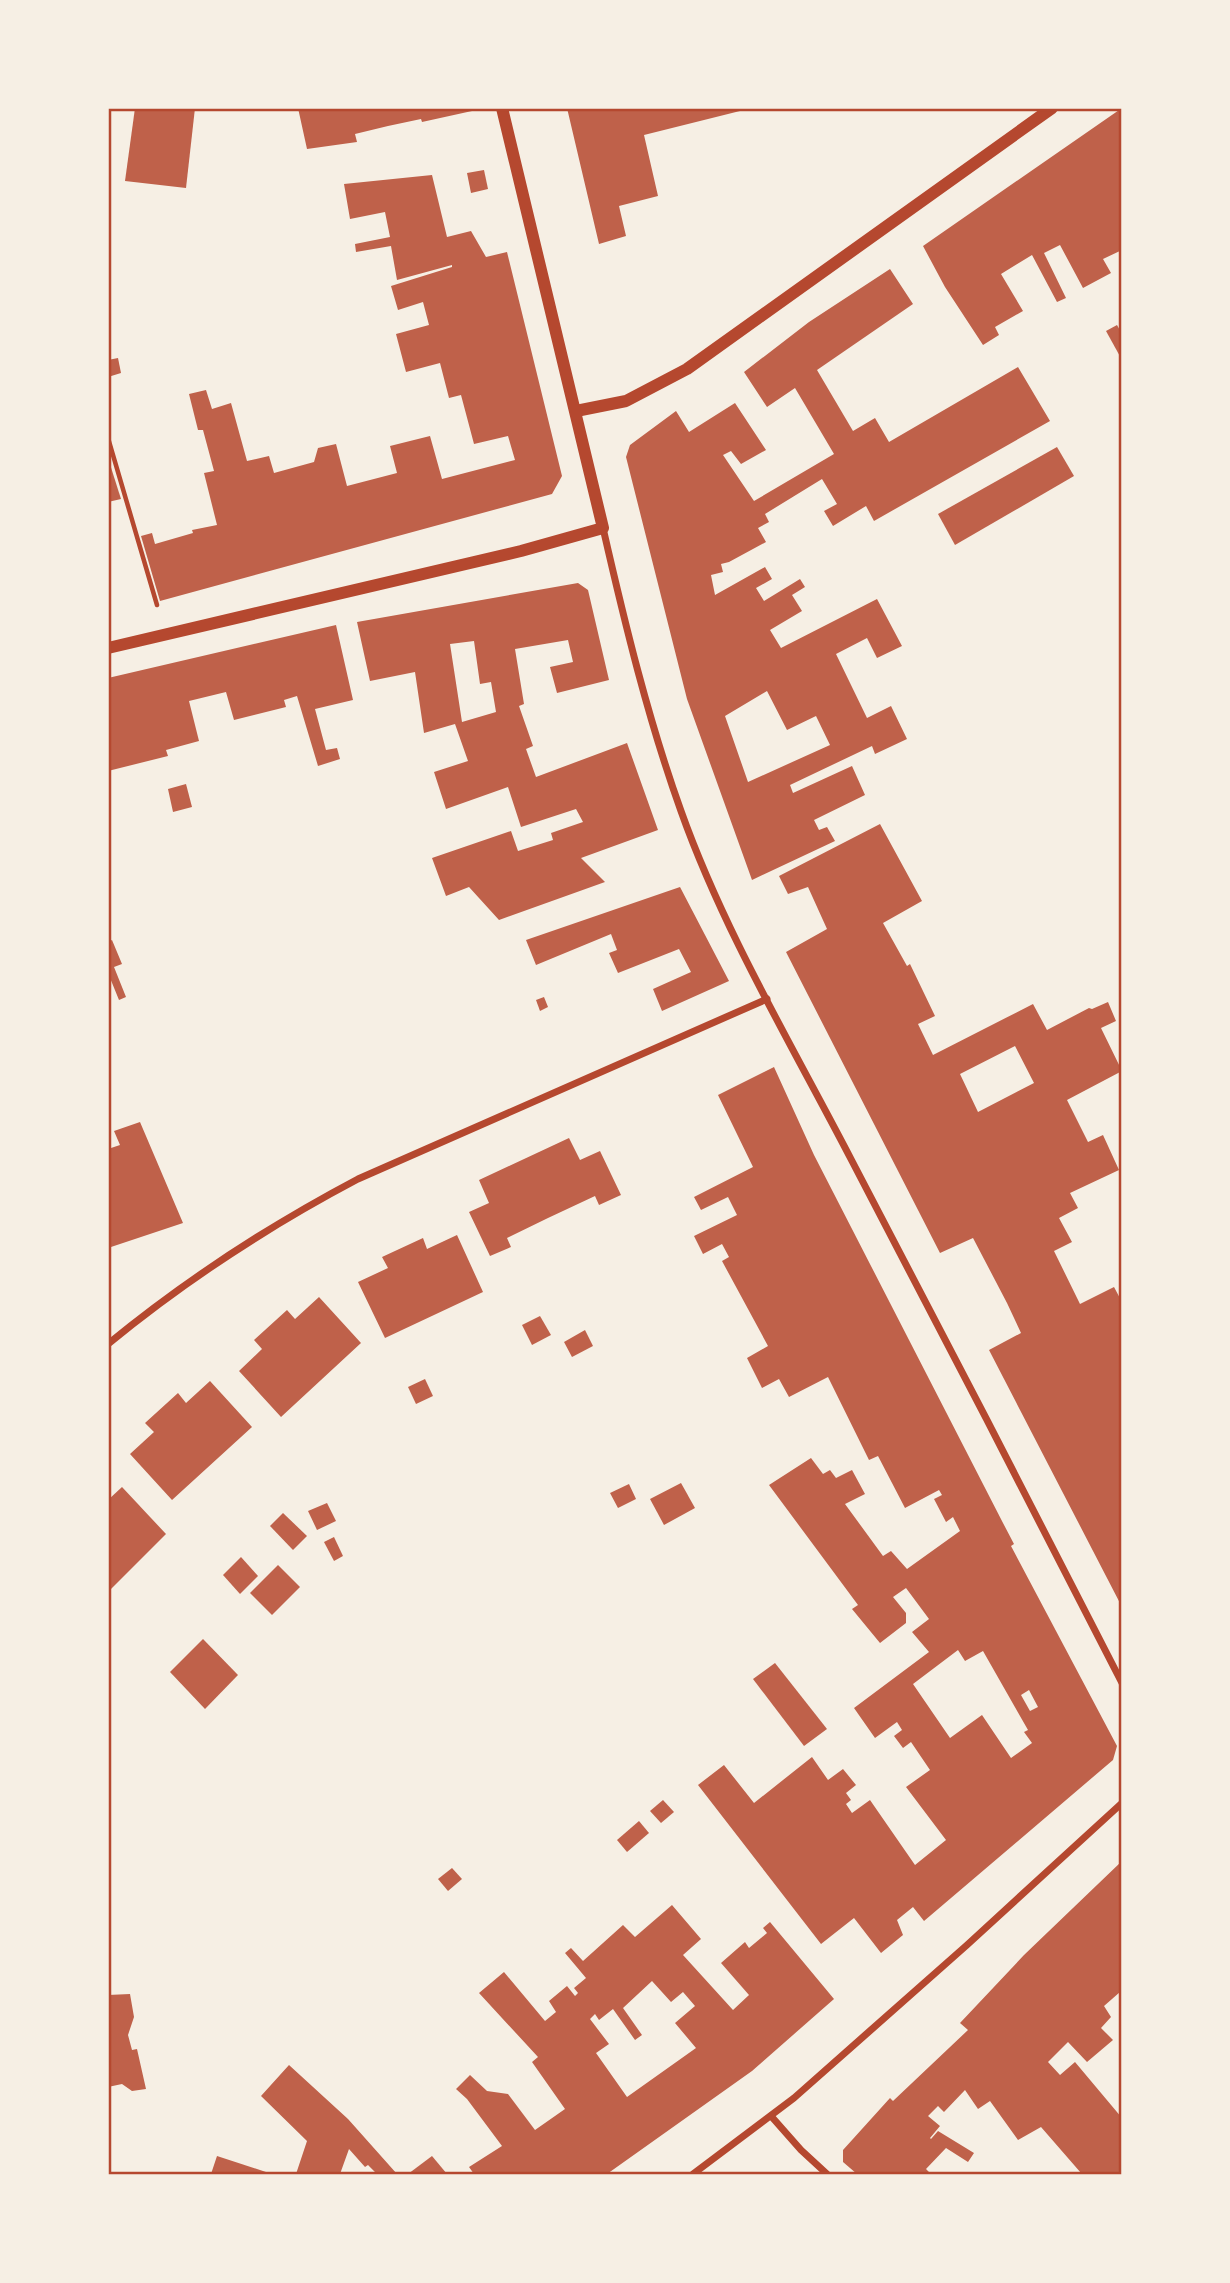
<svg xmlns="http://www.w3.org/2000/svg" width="1230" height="2283" viewBox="0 0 1230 2283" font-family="Barlow,sans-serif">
<rect width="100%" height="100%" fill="#f6efe4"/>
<g fill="#bf614a" fill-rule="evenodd">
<polygon points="135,108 195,108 186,188 125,181"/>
<polygon points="298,108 471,108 472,111 422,122 421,119 388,126 355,134 357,142 307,149"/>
<polygon points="567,108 748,108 748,109 644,135 658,196 619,206 626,236 599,244"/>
<polygon points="1122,108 1122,250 1103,259 1111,273 1083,288 1060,245 1044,253 1066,298 1057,302 1032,255 1001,274 1023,311 995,327 999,335 983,345 945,287 923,246"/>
<polygon points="484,170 488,189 471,193 467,173"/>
<polygon points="432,175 447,237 471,231 486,257 507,252 562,476 552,494 160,601 141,536 152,533 155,544 193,533 192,530 217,525 204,473 214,471 203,430 198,430 189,394 206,390 212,409 231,403 247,461 269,456 274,473 314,462 318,448 336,444 347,486 397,473 390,446 430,436 442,479 515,460 508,436 474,444 461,395 449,398 440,363 406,372 396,334 429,325 423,302 398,310 391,286 452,267 452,265 397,280 391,246 356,252 355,244 390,237 385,212 350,219 344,184"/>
<path d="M890,269L913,304L817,370L853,431L875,418L889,442L1018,367L1050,421L874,521L866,506L833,526L824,511L837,504L822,479L765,514L769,522L758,528L766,542L729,562L721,564L723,572L711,575L715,595L765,567L772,579L756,588L764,601L800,579L805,587L792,595L802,611L770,630L781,648L877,599L902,646L877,658L867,638L836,654L867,718L891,706L907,739L875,754L872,746L790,785L793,793L852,766L865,795L814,820L819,830L827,827L835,841L752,880L687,699L626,457L630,445L676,411L689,432L735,403L766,450L741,464L731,451L723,455L754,501L834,454L795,388L767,407L744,372L809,322ZM767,691L787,730L816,716L830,745L748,782L725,716Z"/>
<polygon points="1117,325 1122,334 1122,360 1106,331"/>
<polygon points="118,358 121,373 108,377 108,360"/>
<polygon points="1057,447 1074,476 955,545 938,514"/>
<polygon points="108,458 121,499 108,502"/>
<path d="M578,583L588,590L609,680L557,693L550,667L573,662L568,640L515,649L524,704L519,706L533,746L526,749L536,777L627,743L658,830L581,858L605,882L499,920L469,887L446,896L432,858L511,831L518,851L553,840L551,833L583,822L576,809L521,827L508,787L446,809L434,772L468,761L455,724L424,733L415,672L370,681L357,622ZM474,641L480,684L491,682L496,712L462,722L450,644Z"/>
<polygon points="336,625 353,700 315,709 326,750 337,748 340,759 318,766 297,696 284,700 286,707 234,720 226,692 189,701 199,741 166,750 168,756 108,771 108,678"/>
<polygon points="186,784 192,807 173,812 168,789"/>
<path d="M880,824L922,901L883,923L907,966L910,964L935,1016L918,1024L933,1055L1033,1004L1047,1030L1089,1008L1092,1009L1108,1002L1116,1021L1101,1028L1122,1071L1067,1100L1088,1142L1103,1135L1119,1170L1070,1193L1078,1208L1059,1218L1072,1242L1054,1251L1080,1304L1114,1287L1122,1302V1323L1119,1325L1122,1330V1607L989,1350L1021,1333L1007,1303L973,1238L940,1253L786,952L827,929L808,887L788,894L779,876ZM1015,1046L1034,1083L978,1112L960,1074Z"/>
<polygon points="680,887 729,981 662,1011 653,989 691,972 679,949 618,973 609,953 617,950 611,934 536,965 526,940"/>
<polygon points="112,940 122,964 114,967 126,997 119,1000 108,973 108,942"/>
<polygon points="544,997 548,1007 540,1011 536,1000"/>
<path d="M774,1067L814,1155L1003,1523L1014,1544L1011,1546L1117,1746L1113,1760L924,1921L913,1907L897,1920L903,1935L881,1953L854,1918L821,1944L698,1785L724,1765L754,1803L812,1757L828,1780L843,1769L856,1785L846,1793L851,1800L846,1804L852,1813L870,1800L915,1865L946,1840L906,1787L930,1770L911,1742L903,1748L894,1736L902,1730L897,1722L875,1738L854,1708L929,1652L912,1632L929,1619L906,1588L893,1597L906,1613V1623L880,1643L852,1609L858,1605L769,1485L811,1458L823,1474L830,1470L836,1478L852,1470L865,1494L845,1504L883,1556L891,1551L907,1569L960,1531L953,1517L946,1522L934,1499L942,1495L939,1490L905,1508L878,1456L869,1460L828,1377L789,1397L779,1379L762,1388L747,1358L768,1346L722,1261L729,1257L722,1244L703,1254L694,1236L737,1215L728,1197L701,1210L694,1197L753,1167L718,1095ZM958,1650L965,1661L983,1651L1028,1730L1024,1732L1032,1743L1011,1758L982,1715L950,1738L913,1684ZM1029,1690L1038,1707L1030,1711L1021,1695Z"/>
<polygon points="140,1122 183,1223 108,1248 108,1149 120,1145 114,1131"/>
<polygon points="569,1138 580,1160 600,1151 621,1195 599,1205 595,1196 548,1218 507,1238 511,1247 490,1256 469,1212 489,1203 479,1180"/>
<polygon points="457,1235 483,1292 385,1338 358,1282 388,1268 382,1257 423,1238 427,1249"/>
<polygon points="319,1297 361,1343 281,1417 239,1371 262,1349 254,1340 287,1310 295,1319"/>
<polygon points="540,1316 551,1335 532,1345 522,1325"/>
<polygon points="585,1330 593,1346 572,1357 564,1342"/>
<polygon points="425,1379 433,1396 416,1404 408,1387"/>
<polygon points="210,1381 252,1427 172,1500 130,1454 154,1432 145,1423 178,1393 186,1403"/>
<polygon points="681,1483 695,1508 664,1525 650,1499"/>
<polygon points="629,1484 636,1499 618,1508 610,1493"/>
<polygon points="122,1487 166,1534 108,1592 108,1500"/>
<polygon points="327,1503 336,1521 317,1530 308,1511"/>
<polygon points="283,1513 307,1536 293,1550 270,1526"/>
<polygon points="334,1537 343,1556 334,1561 324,1542"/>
<polygon points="241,1557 258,1576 240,1594 223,1575"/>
<polygon points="278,1565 300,1587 272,1615 250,1593"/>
<polygon points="203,1639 238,1675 205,1709 170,1672"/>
<polygon points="775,1663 827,1729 804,1746 753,1679"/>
<polygon points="663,1800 674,1812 661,1823 650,1811"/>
<polygon points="639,1821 649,1833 627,1852 617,1840"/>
<polygon points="1122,1861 1122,1995 1120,1992 1104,2006 1111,2017 1101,2028 1113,2040 1087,2062 1068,2042 1048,2062 1060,2075 1075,2062 1122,2118 1122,2174 1076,2174 1081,2173 1041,2127 1018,2140 990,2101 978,2109 965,2090 944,2112 938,2106 928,2116 940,2126 930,2138 931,2139 938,2131 974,2153 968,2162 946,2148 926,2169 931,2174 857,2174 843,2162 843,2150 890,2098 893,2101 968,2030 960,2023 1024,1955"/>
<polygon points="452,1868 462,1879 448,1891 438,1879"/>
<path d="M672,1905L701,1939L683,1955L733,2010L749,1995L721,1963L745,1942L749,1948L767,1933L763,1928L770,1922L834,1999L752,2071L607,2174H474L469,2167L502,2146L467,2099L456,2089L470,2075L487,2091L508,2094L535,2130L565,2109L532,2062L538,2057L479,1993L504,1972L545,2021L556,2012L549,2001L567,1986L575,1996L578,1993L574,1988L586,1978L565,1953L571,1948L583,1961L623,1925L635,1937ZM652,1981L671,2002L683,1992L695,2006L675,2023L696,2048L627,2097L596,2053L609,2044L590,2019L595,2014L599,2020L613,2009L635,2040L642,2035L623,2008Z"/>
<polygon points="130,1994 134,2017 128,2035 132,2050 137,2049 146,2089 132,2091 122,2084 108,2087 108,1995"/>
<polygon points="289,2065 348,2119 397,2174 377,2174 368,2165 365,2167 349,2149 340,2174 296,2174 307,2141 261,2096"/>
<polygon points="217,2156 272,2174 211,2174"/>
<polygon points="432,2156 447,2174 408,2174"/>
</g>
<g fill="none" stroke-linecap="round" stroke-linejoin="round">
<polyline stroke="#b5482f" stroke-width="4.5" points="108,438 157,605"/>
<g stroke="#b5482f" stroke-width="7">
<path d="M603,528C625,624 648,719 681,811C724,932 793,1047 852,1161C943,1334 1033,1509 1122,1683"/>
<path d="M108,1344C186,1280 269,1226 358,1179L767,999"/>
<polyline points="771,2116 801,2150 827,2174"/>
<polyline points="693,2174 794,2098 967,1945 1122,1803"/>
</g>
<g stroke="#b5482f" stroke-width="12">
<polyline points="576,411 626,401 687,369 1052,108"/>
<polyline points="108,648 521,551 603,528 502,108"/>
</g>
</g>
<rect width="1230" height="2283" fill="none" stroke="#f6efe4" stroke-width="220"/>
<rect x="110" y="110" width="1010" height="2063" fill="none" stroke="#b5482f" stroke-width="2.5"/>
</svg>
